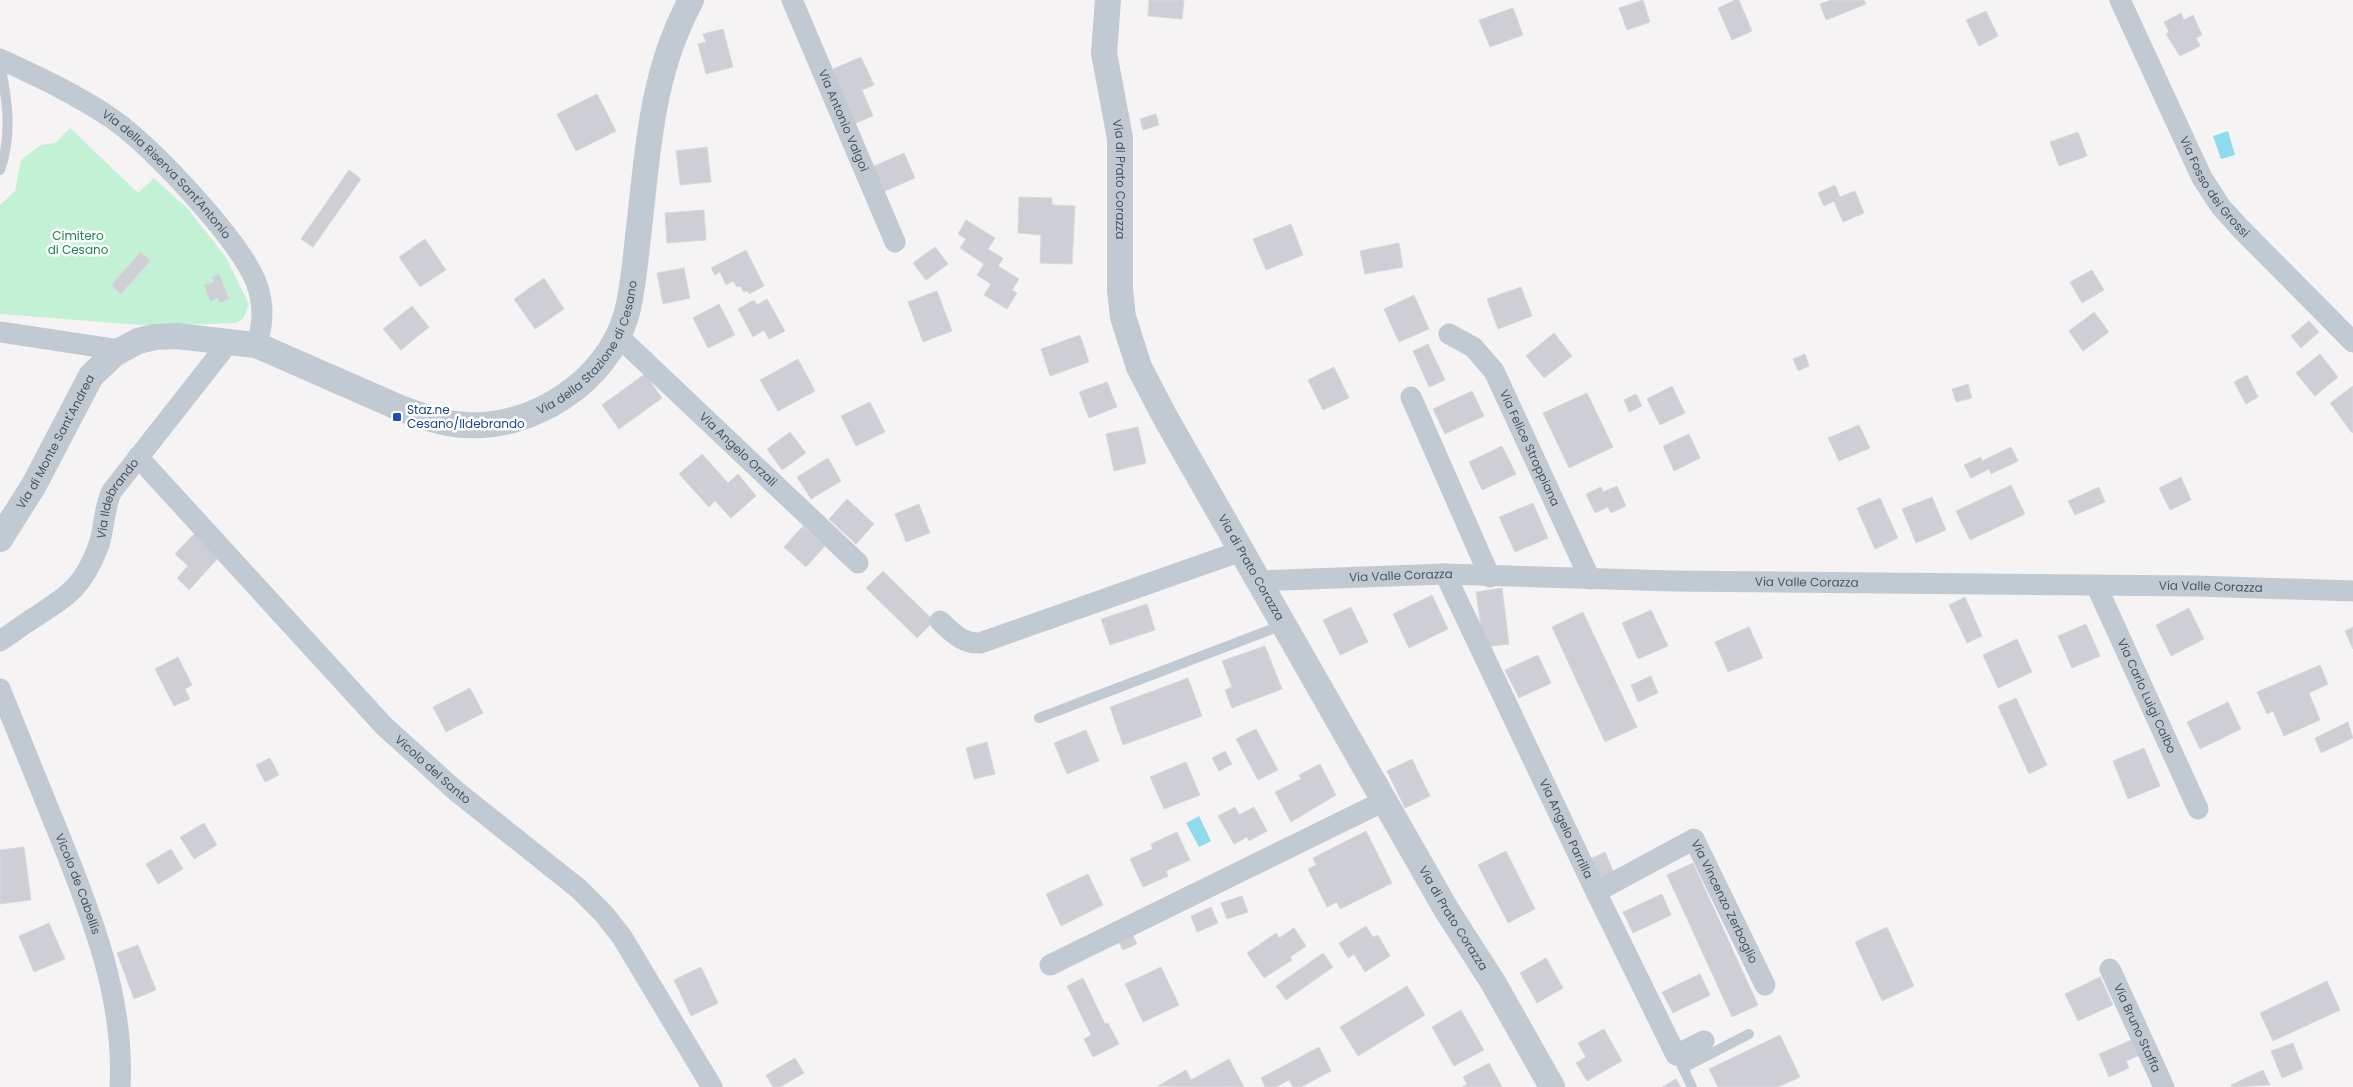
<svg xmlns="http://www.w3.org/2000/svg" width="2353" height="1087" viewBox="0 0 2353 1087" font-family="Poppins,sans-serif">
<rect width="100%" height="100%" fill="#f5f3f3"/>
<polygon fill="#c3f1d5" points="70,128 138,193 154,178 188,209 225,256 249,304 243,319 235,323 154,326 0,314 0,205 15,191 21,160 41,145 55,143"/>
<g fill="#90daee">
<polygon points="2228,131 2235,155 2221,159 2213,136"/>
<polygon points="1199,816 1211,841 1199,847 1186,823"/>
</g>
<g fill="#cdcfd5" stroke="#d7d9de">
<polygon points="1149,0 1184,0 1182,19 1148,16"/>
<polygon points="1643,0 1650,22 1627,30 1619,8"/>
<polygon points="1735,0 1739,0 1752,31 1732,40 1718,8"/>
<polygon points="1831,0 1864,0 1866,4 1826,20 1820,4"/>
<polygon points="1513,8 1523,35 1490,47 1479,20"/>
<polygon points="1986,11 1998,36 1979,46 1966,20"/>
<polygon points="2181,13 2184,20 2193,15 2202,35 2196,38 2200,46 2180,56 2166,34 2169,32 2164,22"/>
<polygon points="723,29 733,67 706,74 698,44 706,42 703,34"/>
<polygon points="861,57 874,85 862,90 873,116 851,125 833,69"/>
<polygon points="597,94 616,131 576,151 557,114"/>
<polygon points="1156,114 1159,125 1143,130 1140,119"/>
<polygon points="2078,132 2087,156 2059,166 2050,142"/>
<polygon points="707,147 711,182 680,185 676,151"/>
<polygon points="904,153 915,178 883,192 872,167"/>
<polygon points="349,170 361,179 313,247 301,239"/>
<polygon points="1835,185 1840,197 1855,191 1864,213 1843,222 1834,201 1824,206 1818,193"/>
<polygon points="1019,197 1052,198 1052,205 1075,206 1072,264 1040,263 1041,235 1018,233"/>
<polygon points="704,210 706,240 667,243 665,213"/>
<polygon points="966,220 995,238 988,249 1003,258 998,266 1019,279 1012,290 1017,293 1007,309 984,295 991,284 977,275 984,264 960,248 966,239 958,234"/>
<polygon points="1291,224 1303,255 1266,270 1253,239"/>
<polygon points="425,239 446,270 420,287 399,257"/>
<polygon points="1399,243 1403,267 1365,274 1360,251"/>
<polygon points="935,247 948,264 926,280 913,263"/>
<polygon points="746,250 764,286 749,294 748,291 744,292 740,286 737,287 733,281 726,285 720,272 715,275 711,268"/>
<polygon points="141,252 150,261 121,294 111,285"/>
<polygon points="684,268 690,298 663,304 657,273"/>
<polygon points="2092,270 2104,290 2082,303 2070,282"/>
<polygon points="219,274 229,299 220,303 218,298 210,301 204,285 214,282 212,277"/>
<polygon points="544,278 564,309 535,329 514,299"/>
<polygon points="1521,287 1532,316 1498,329 1487,299"/>
<polygon points="937,291 952,331 923,342 908,302"/>
<polygon points="1414,295 1429,329 1399,342 1384,309"/>
<polygon points="767,299 785,331 769,339 764,330 753,337 738,309 754,300 757,305"/>
<polygon points="719,304 735,335 708,348 693,318"/>
<polygon points="412,306 429,327 401,350 383,329"/>
<polygon points="2094,312 2109,332 2083,351 2069,331"/>
<polygon points="2309,321 2319,332 2301,348 2291,336"/>
<polygon points="1554,333 1572,356 1544,378 1526,356"/>
<polygon points="1080,335 1089,362 1050,376 1041,349"/>
<polygon points="1428,344 1445,380 1429,387 1413,351"/>
<polygon points="1805,354 1809,366 1798,371 1793,359"/>
<polygon points="2320,354 2338,377 2315,396 2296,373"/>
<polygon points="798,359 815,391 778,411 760,380"/>
<polygon points="1334,367 1349,398 1323,410 1308,380"/>
<polygon points="645,374 662,398 619,429 602,405"/>
<polygon points="2247,375 2258,397 2246,404 2234,382"/>
<polygon points="1107,382 1117,407 1089,418 1079,392"/>
<polygon points="1968,384 1972,398 1956,402 1952,389"/>
<polygon points="1672,386 1685,413 1660,425 1647,399"/>
<polygon points="2353,386 2353,432 2352,433 2330,403"/>
<polygon points="1472,391 1484,416 1445,434 1433,409"/>
<polygon points="1587,393 1613,447 1569,468 1543,413"/>
<polygon points="1636,394 1642,406 1629,412 1624,400"/>
<polygon points="870,402 885,432 856,446 841,416"/>
<polygon points="1859,425 1870,448 1839,461 1828,438"/>
<polygon points="1138,427 1146,463 1114,471 1106,434"/>
<polygon points="790,432 806,453 782,470 767,449"/>
<polygon points="1689,434 1700,458 1674,471 1663,446"/>
<polygon points="1502,446 1516,474 1482,490 1469,462"/>
<polygon points="2011,447 2018,461 1991,474 1989,469 1971,478 1964,465 1981,457 1982,461"/>
<polygon points="702,454 728,483 738,474 756,496 731,518 715,501 709,507 679,474"/>
<polygon points="828,458 841,481 811,499 797,477"/>
<polygon points="2181,477 2191,500 2170,510 2159,488"/>
<polygon points="2011,485 2025,514 1970,540 1956,511"/>
<polygon points="1617,486 1626,506 1611,513 1608,507 1595,513 1586,494 1601,487 1603,492"/>
<polygon points="2099,487 2105,502 2075,515 2068,501"/>
<polygon points="1932,497 1946,530 1916,543 1902,509"/>
<polygon points="1880,498 1898,538 1875,549 1857,508"/>
<polygon points="847,499 874,524 856,544 829,519"/>
<polygon points="1533,503 1548,538 1515,552 1499,517"/>
<polygon points="919,504 930,533 906,542 895,514"/>
<polygon points="803,526 825,546 806,567 784,547"/>
<polygon points="195,533 220,556 189,590 177,578 188,566 175,554"/>
<polygon points="883,571 934,621 917,638 866,588"/>
<polygon points="1502,588 1509,644 1484,647 1476,592"/>
<polygon points="1432,595 1448,629 1409,648 1393,614"/>
<polygon points="1965,597 1982,636 1967,643 1949,605"/>
<polygon points="1147,604 1155,630 1110,645 1101,619"/>
<polygon points="1351,607 1368,642 1340,655 1323,620"/>
<polygon points="2189,608 2204,639 2171,656 2156,625"/>
<polygon points="1651,610 1668,646 1638,659 1622,623"/>
<polygon points="1583,612 1637,727 1605,742 1552,627"/>
<polygon points="2086,624 2100,656 2072,668 2058,636"/>
<polygon points="1749,627 1763,658 1728,672 1715,642"/>
<polygon points="2353,627 2353,649 2345,631"/>
<polygon points="2017,639 2032,672 1998,688 1983,655"/>
<polygon points="1265,646 1282,689 1232,708 1225,690 1232,687 1222,661"/>
<polygon points="1538,655 1551,683 1519,698 1505,670"/>
<polygon points="178,657 192,685 185,689 190,699 174,706 155,669"/>
<polygon points="2320,665 2328,684 2309,693 2320,720 2284,736 2273,711 2267,714 2257,692"/>
<polygon points="1651,676 1658,693 1638,702 1631,685"/>
<polygon points="1188,678 1202,716 1123,745 1110,707"/>
<polygon points="470,688 483,713 446,732 433,707"/>
<polygon points="2016,698 2047,765 2029,774 1998,706"/>
<polygon points="2228,702 2241,729 2200,749 2187,722"/>
<polygon points="2348,722 2353,738 2321,753 2315,738"/>
<polygon points="1256,729 1278,770 1258,780 1236,739"/>
<polygon points="1086,730 1099,761 1067,774 1054,743"/>
<polygon points="987,742 995,774 974,779 966,748"/>
<polygon points="2144,748 2160,786 2128,799 2113,761"/>
<polygon points="1225,751 1232,764 1219,771 1212,758"/>
<polygon points="270,758 279,775 265,782 256,765"/>
<polygon points="1412,759 1430,796 1405,808 1387,771"/>
<polygon points="1186,762 1200,795 1164,809 1150,777"/>
<polygon points="1320,764 1336,795 1291,822 1275,792 1301,779 1299,775"/>
<polygon points="1235,807 1239,815 1254,807 1267,831 1249,841 1247,837 1234,844 1218,816"/>
<polygon points="204,823 217,845 194,859 180,837"/>
<polygon points="1366,831 1392,883 1340,909 1337,902 1327,907 1308,869 1316,865 1313,858"/>
<polygon points="1177,832 1190,860 1166,871 1168,876 1143,887 1130,859 1153,849 1151,844"/>
<polygon points="24,847 31,900 0,904 0,850"/>
<polygon points="171,849 183,869 158,884 146,864"/>
<polygon points="1506,851 1535,909 1508,923 1478,865"/>
<polygon points="1605,852 1614,873 1597,881 1588,860"/>
<polygon points="1693,863 1758,1005 1732,1017 1667,875"/>
<polygon points="1088,874 1103,905 1061,926 1046,894"/>
<polygon points="1662,894 1671,915 1633,933 1623,912"/>
<polygon points="1242,896 1248,912 1227,919 1221,903"/>
<polygon points="1211,907 1218,923 1197,932 1191,916"/>
<polygon points="49,923 65,959 34,972 19,936"/>
<polygon points="1366,926 1373,937 1378,935 1390,956 1365,972 1354,954 1348,958 1339,943"/>
<polygon points="1887,927 1914,986 1882,1001 1855,942"/>
<polygon points="1294,928 1306,946 1290,957 1292,960 1264,978 1247,953 1276,933 1279,938"/>
<polygon points="1130,929 1137,944 1123,950 1116,936"/>
<polygon points="138,945 156,990 134,999 117,953"/>
<polygon points="1323,953 1333,967 1286,1000 1276,986"/>
<polygon points="1546,958 1563,988 1537,1003 1520,973"/>
<polygon points="701,967 718,1003 691,1016 674,980"/>
<polygon points="1161,967 1179,1005 1143,1022 1125,984"/>
<polygon points="1700,974 1710,995 1673,1013 1662,992"/>
<polygon points="2100,977 2113,1005 2078,1021 2065,994"/>
<polygon points="1083,978 1105,1024 1108,1023 1119,1044 1093,1057 1084,1039 1091,1035 1067,986"/>
<polygon points="2327,981 2340,1010 2273,1041 2260,1013"/>
<polygon points="1407,986 1425,1015 1358,1056 1340,1027"/>
<polygon points="1461,1010 1484,1050 1454,1066 1432,1027"/>
<polygon points="1604,1029 1622,1061 1587,1081 1576,1063 1586,1057 1578,1043"/>
<polygon points="1780,1035 1800,1077 1778,1087 1718,1087 1709,1069"/>
<polygon points="2134,1039 2140,1055 2126,1061 2129,1068 2109,1077 2099,1054"/>
<polygon points="2293,1043 2303,1069 2282,1078 2271,1051"/>
<polygon points="1319,1047 1331,1071 1301,1087 1293,1087 1289,1080 1276,1087 1265,1087 1261,1078"/>
<polygon points="795,1058 804,1073 780,1087 773,1087 766,1075"/>
<polygon points="1229,1059 1244,1087 1158,1086 1186,1070 1191,1080"/>
<polygon points="1489,1063 1502,1087 1462,1087 1467,1084 1463,1077"/>
<polygon points="2263,1070 2270,1085 2232,1087 2231,1085"/>
<polygon points="1676,1079 1681,1087 1662,1087"/>
</g>
<g fill="none" stroke-linecap="round" stroke-linejoin="round">
<g stroke="#c1cad2" stroke-width="10">
<path d="M0,63C7,100 13,133 0,170"/>
<polyline points="1039,718 1283,625"/>
<polyline points="1680,1062 1692,1087"/>
<polyline points="1683,1068 1749,1034"/>
</g>
<g stroke="#c1cad2" stroke-width="21">
<path id="s1" d="M792,0L895,242"/>
<path id="s2" d="M2120,0L2202,178L2221,207L2240,228L2353,342"/>
<path id="s3" d="M0,59C39,77 78,95 114,120C153,148 238,238 256,282C264,303 264,324 256,345"/>
<polyline points="0,332 119,350"/>
<path id="s4" d="M1449,334L1473,347L1494,371L1590,579"/>
<path id="s5" d="M618,336L858,563"/>
<polyline points="1411,397 1490,577"/>
<path id="s6" d="M138,457L384,726L456,791L579,889L604,914L622,937L712,1087"/>
<path id="s7" d="M1445,574L1596,892L1676,1055L1704,1041"/>
<path id="s8" d="M1259,581L1445,574L1673,581L2196,586L2353,591"/>
<path id="s9" d="M2096,585L2198,809"/>
<path d="M940,621C952,632 962,644 980,643L1241,551"/>
<path id="s10" d="M0,641C11,634 21,626 32,619C66,597 83,588 98,547C105,529 103,509 112,491L229,342"/>
<path id="s11" d="M0,689C20,739 40,788 60,837C92,916 125,1000 120,1087"/>
<path id="s12" d="M1596,892L1694,839L1765,985"/>
<polyline points="1050,965 1386,800"/>
<path id="s13" d="M2110,969L2164,1087"/>
</g>
<g stroke="#c1cad2" stroke-width="26">
<path id="s14" d="M1108,0L1104,53L1120,138V290L1123,317L1139,367L1165,417L1446,909L1494,984L1552,1087"/>
<path id="s15" d="M0,539L34,485L91,376L114,354L138,341L155,337L176,336L256,345L400,408C421,416 443,424 466,425C533,429 606,382 626,316C633,291 635,263 638,237C648,153 650,76 691,0"/>
</g>
</g>
<rect fill="#1a4fb4" stroke="#fff" stroke-width="2" x="392" y="412" width="10" height="10" rx="2.5"/>
<g text-anchor="middle" stroke-width="5" stroke-linejoin="round" paint-order="stroke">
<g font-size="12" fill="#4a5661" stroke="#fff">
<text dy="4" stroke="none"><textPath href="#s1" startOffset="131">Via Antonio Valgoi</textPath></text>
<text dy="4" stroke="none"><textPath href="#s3" startOffset="205">Via della Riserva Sant'Antonio</textPath></text>
<text dy="4" stroke="none"><textPath href="#s14" startOffset="181">Via di Prato Corazza</textPath></text>
<text dy="4" stroke="none"><textPath href="#s2" startOffset="210">Via Fosso dei Grossi</textPath></text>
<text dy="4" stroke="none"><textPath href="#s15" startOffset="749">Via della Stazione di Cesano</textPath></text>
<text dy="4" stroke="none"><textPath href="#s15" startOffset="112">Via di Monte Sant'Andrea</textPath></text>
<text dy="4" stroke="none"><textPath href="#s4" startOffset="144">Via Felice Stroppiana</textPath></text>
<text dy="4" stroke="none"><textPath href="#s5" startOffset="165">Via Angelo Orzali</textPath></text>
<text dy="4" stroke="none"><textPath href="#s10" startOffset="192">Via Ildebrando</textPath></text>
<text dy="4" stroke="none"><textPath href="#s14" startOffset="601">Via di Prato Corazza</textPath></text>
<text dy="4" stroke="none"><textPath href="#s8" startOffset="142">Via Valle Corazza</textPath></text>
<text dy="4" stroke="none"><textPath href="#s8" startOffset="548">Via Valle Corazza</textPath></text>
<text dy="4" stroke="none"><textPath href="#s8" startOffset="952">Via Valle Corazza</textPath></text>
<text dy="4" stroke="none"><textPath href="#s9" startOffset="122">Via Carlo Luigi Calbo</textPath></text>
<text dy="4" stroke="none"><textPath href="#s6" startOffset="430">Vicolo del Santo</textPath></text>
<text dy="4" stroke="none"><textPath href="#s7" startOffset="282">Via Angelo Parrilla</textPath></text>
<text dy="4" stroke="none"><textPath href="#s11" startOffset="210">Vicolo de Cabellis</textPath></text>
<text dy="4" stroke="none"><textPath href="#s12" startOffset="181">Via Vincenzo Zerboglio</textPath></text>
<text dy="4" stroke="none"><textPath href="#s14" startOffset="1006">Via di Prato Corazza</textPath></text>
<text dy="4" stroke="none"><textPath href="#s13" startOffset="65">Via Bruno Staffa</textPath></text>
</g>
<g font-size="12" fill="#17864f" stroke="#fff">
<text x="78" y="240">Cimitero<tspan x="78" dy="14">di Cesano</tspan></text>
</g>
<g font-size="12" fill="#164399" stroke="#fff" text-anchor="start">
<text x="407" y="414">Staz.ne<tspan x="407" dy="14">Cesano/Ildebrando</tspan></text>
</g>
</g>
</svg>
